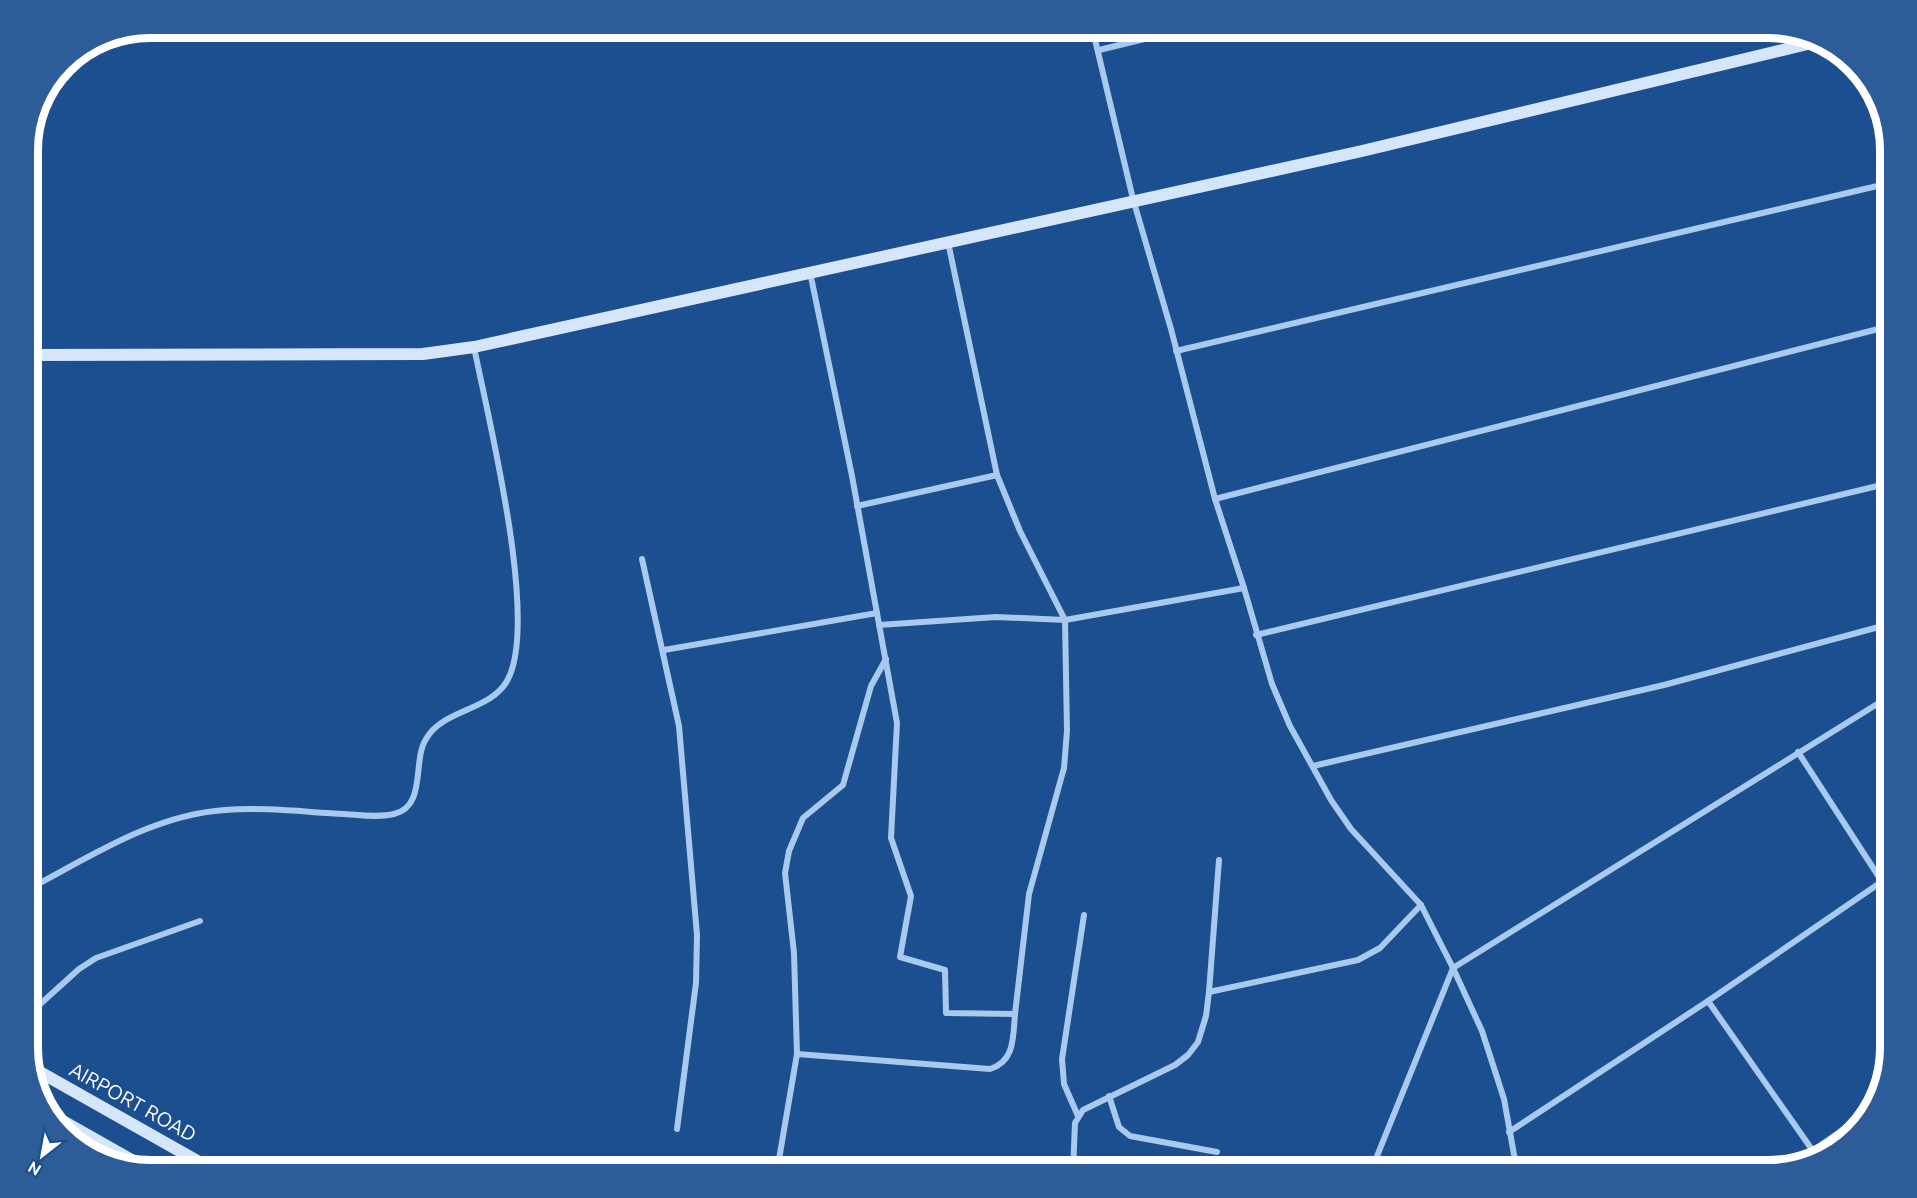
<svg xmlns="http://www.w3.org/2000/svg" width="1917" height="1198" viewBox="0 0 1917 1198" font-family="Ubuntu,sans-serif">
<rect width="100%" height="100%" fill="#1b4f8f"/>
<g fill="none" stroke-linecap="round" stroke-linejoin="round">
<g stroke="#a9c9ee" stroke-width="6">
<polyline points="1092,27 1133,199 1171,329 1215,499 1244,588 1272,684 1290,726 1331,800 1351,829 1421,905 1453,968 1482,1031 1504,1099 1517,1171"/>
<polyline points="1099,50 1194,27"/>
<polyline points="810,272 852,476 897,723 891,838 911,896 900,957 945,970 946,1013 1015,1014 1029,894 1064,768 1067,731 1065,620 1020,531 997,475 948,242"/>
<polyline points="1176,351 1890,183"/>
<polyline points="1215,499 1890,326"/>
<polyline points="857,506 997,475"/>
<polyline points="642,559 679,726 697,935 696,983 677,1129"/>
<polyline points="879,625 996,617 1065,620 1244,588"/>
<polyline points="1256,635 1890,483"/>
<polyline points="664,650 877,613"/>
<polyline points="1798,752 1890,894"/>
<polyline points="1313,766 1664,685 1890,624"/>
<path d="M27,890C90,857 152,815 225,810C264,807 304,812 344,814C360,815 378,818 394,814C427,806 412,761 426,739C443,709 490,711 507,681C540,623 488,418 474,347"/>
<polyline points="1209,992 1358,960 1380,948 1421,905"/>
<polyline points="1708,1001 1813,1151"/>
<polyline points="27,1016 79,969 96,958 200,921"/>
<path d="M797,1054L990,1069C1015,1061 1013,1037 1015,1014"/>
<polyline points="1109,1096 1119,1127 1130,1136 1217,1152"/>
<polyline points="1078,1116 1064,1084 1062,1059 1084,915"/>
<polyline points="1509,1132 1708,1001 1890,876"/>
<polyline points="1794,1164 1871,1110"/>
<polyline points="777,1171 797,1054 794,953 785,873 789,851 803,818 843,785 871,686 886,659"/>
<polyline points="1073,1171 1075,1123 1083,1110 1175,1065 1188,1055 1198,1042 1206,1016 1209,992 1219,860"/>
<polyline points="1371,1171 1453,968 1890,696"/>
</g>
<g stroke="#d6e6fa" stroke-width="12">
<polyline points="27,355 423,354 474,347 1362,151 1816,42"/>
<polyline points="31,1067 215,1171"/>
<polyline points="45,1111 151,1171"/>
</g>
</g>
<g text-anchor="middle" stroke-width="6" stroke-linejoin="round" paint-order="stroke">
<g font-size="20" fill="#fff" stroke="#1b4f8f">
<text transform="translate(133 1102) rotate(29)" y="7">AIRPORT ROAD</text>
</g>
</g>
<path d="M0 0H1917V1198H0ZM150 38H1768A112 112 0 0 1 1880 150V1048A112 112 0 0 1 1768 1160H150A112 112 0 0 1 38 1048V150A112 112 0 0 1 150 38Z" fill="#2d5d98" fill-rule="evenodd"/>
<path fill="none" stroke="#fff" stroke-width="8" d="M150 38H1768A112 112 0 0 1 1880 150V1048A112 112 0 0 1 1768 1160H150A112 112 0 0 1 38 1048V150A112 112 0 0 1 150 38Z"/>
<g transform="translate(42 1156) rotate(211)" stroke="#1b4f8f" stroke-width="4.5" paint-order="stroke">
<path d="M0-4.5L10 22L0 15L-10 22Z" fill="#ffffff"/>
<text y="-9" font-size="16" font-weight="bold" text-anchor="middle" fill="#ffffff">N</text>
</g>
</svg>
